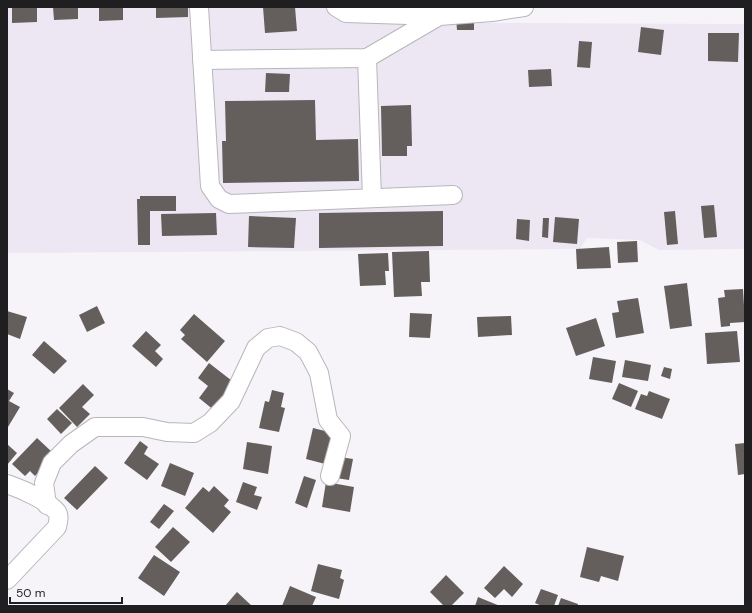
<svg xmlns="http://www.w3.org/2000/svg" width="752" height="613" viewBox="0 0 752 613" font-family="'DM Sans',sans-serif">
<rect width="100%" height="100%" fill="#f6f4f9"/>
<polygon fill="#ece7f3" points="7,7 483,7 486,23 745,24 745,249 659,250 640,240 587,238 580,249 7,253"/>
<g fill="#645f5d">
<polygon points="12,7 37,7 37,22 12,23"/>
<polygon points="53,7 78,7 78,19 54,20"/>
<polygon points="99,7 123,7 123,20 99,21"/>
<polygon points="156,7 188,7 188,17 156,18"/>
<polygon points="263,7 295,7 297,31 265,33"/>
<polygon points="474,17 474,30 457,30 456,18"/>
<polygon points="641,27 664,30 661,55 638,52"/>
<polygon points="708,33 739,33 738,62 708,61"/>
<polygon points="579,41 592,42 590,68 577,67"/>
<polygon points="551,69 552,86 529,87 528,70"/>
<polygon points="266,73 290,74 289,92 265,92"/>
<polygon points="315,100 316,140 358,139 359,181 223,183 222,141 226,141 225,101"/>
<polygon points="411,105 412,146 407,146 407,156 382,156 381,106"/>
<polygon points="140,196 176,196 176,211 150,211 150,245 138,245 137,199 140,199"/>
<polygon points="714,205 717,237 704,238 701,206"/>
<polygon points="443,211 443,246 319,248 319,213"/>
<polygon points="675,211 678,244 667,245 664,212"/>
<polygon points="216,213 217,235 162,236 161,214"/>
<polygon points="249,216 296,218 294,248 248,247"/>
<polygon points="555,217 579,219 577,244 553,242"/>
<polygon points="543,218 549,218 548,238 542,237"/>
<polygon points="517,219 530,220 529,241 516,239"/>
<polygon points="637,241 638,262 618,263 617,242"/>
<polygon points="609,247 611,268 577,269 576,249"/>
<polygon points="429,251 430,282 421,282 422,296 394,297 392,252"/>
<polygon points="388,253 389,271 385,271 386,285 360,286 358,254"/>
<polygon points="687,283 692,326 670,329 664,286"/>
<polygon points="743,289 745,322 730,323 730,326 721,327 718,298 725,297 724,290"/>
<polygon points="638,298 644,333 616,338 612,313 619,312 617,301"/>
<polygon points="97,306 105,323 87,332 79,315"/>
<polygon points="7,311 27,317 20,339 7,334"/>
<polygon points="410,313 432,314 430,338 409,337"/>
<polygon points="194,314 225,341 207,362 181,339 185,335 180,330"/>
<polygon points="511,316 512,335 478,337 477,317"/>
<polygon points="596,318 605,346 576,356 566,328"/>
<polygon points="146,331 161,345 155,351 163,359 156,367 132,346"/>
<polygon points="737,331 740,362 707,364 705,333"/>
<polygon points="44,341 67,361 54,374 32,355"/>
<polygon points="593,357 616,361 612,383 589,379"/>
<polygon points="625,360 651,365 648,381 622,377"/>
<polygon points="209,363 236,384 215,411 199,398 208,386 198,378"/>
<polygon points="664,367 672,369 670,379 661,376"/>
<polygon points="619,383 638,391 631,407 612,399"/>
<polygon points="83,384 94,395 82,407 90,414 77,427 59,408"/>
<polygon points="7,389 14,393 9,401 20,407 8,427"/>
<polygon points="272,390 284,393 281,407 285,408 279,432 259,428 265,401 269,402"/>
<polygon points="649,391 670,399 662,419 635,409 641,394 647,396"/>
<polygon points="57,409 72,423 61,434 47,419"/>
<polygon points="313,428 337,434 329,465 306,459"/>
<polygon points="37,438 52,452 43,461 46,464 35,476 30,471 25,476 12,464"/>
<polygon points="140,441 148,447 144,454 159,464 147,480 124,463"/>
<polygon points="247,442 272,446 268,474 243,469"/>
<polygon points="745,443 745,474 738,475 735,444"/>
<polygon points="7,444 17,453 7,465"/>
<polygon points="340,457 353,459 349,480 336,478"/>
<polygon points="170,463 194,473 185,496 161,486"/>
<polygon points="95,466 108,478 77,510 64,498"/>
<polygon points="304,476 316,480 307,508 295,503"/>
<polygon points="243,482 257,487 254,495 262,497 257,510 236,502"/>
<polygon points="326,482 354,487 350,512 322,507"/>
<polygon points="214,486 229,500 224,506 231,512 213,533 185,508 203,487 209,492"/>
<polygon points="164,504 174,511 159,529 150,522"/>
<polygon points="173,527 190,542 171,562 155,547"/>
<polygon points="587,547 624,556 618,581 601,576 599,582 580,577"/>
<polygon points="154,555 180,572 164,596 138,578"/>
<polygon points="318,564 342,570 340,578 344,580 339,599 311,591"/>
<polygon points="504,566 523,584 512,597 504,589 495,598 484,588"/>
<polygon points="446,575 464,593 451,606 444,606 430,592"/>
<polygon points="290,586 316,597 312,606 282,606"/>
<polygon points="541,589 558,595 554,606 542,606 535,603"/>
<polygon points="237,592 252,606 225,606"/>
<polygon points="478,597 500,606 475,606"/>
<polygon points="561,598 578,604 578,606 558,606"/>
</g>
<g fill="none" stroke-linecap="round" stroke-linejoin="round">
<g stroke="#b8b6ba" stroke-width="20">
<g id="minor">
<polyline points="199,7 210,186 219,199 229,204 453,195"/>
<polyline points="336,7 346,13 439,16"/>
<polyline points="367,58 372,198"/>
<polyline points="202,60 367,58 439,16 492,12 524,7"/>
<path d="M7,484C21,489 47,500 57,512C60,516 58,522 57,527L7,580"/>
<polyline points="47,505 44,483 52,463 71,444 95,427 143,427 167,432 194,433 210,423 231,401 256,348 268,338 280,336 296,342 308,352 319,373 328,420 341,436 330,476"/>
</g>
</g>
<use href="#minor" stroke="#fff" stroke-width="18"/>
</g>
<rect width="752" height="613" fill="none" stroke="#1f1e20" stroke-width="16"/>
<path d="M10 597v6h112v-6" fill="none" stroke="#1f1e20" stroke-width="2"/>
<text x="16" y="597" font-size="12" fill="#1f1e20" stroke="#f6f4f9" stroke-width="3" paint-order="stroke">50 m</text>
</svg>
